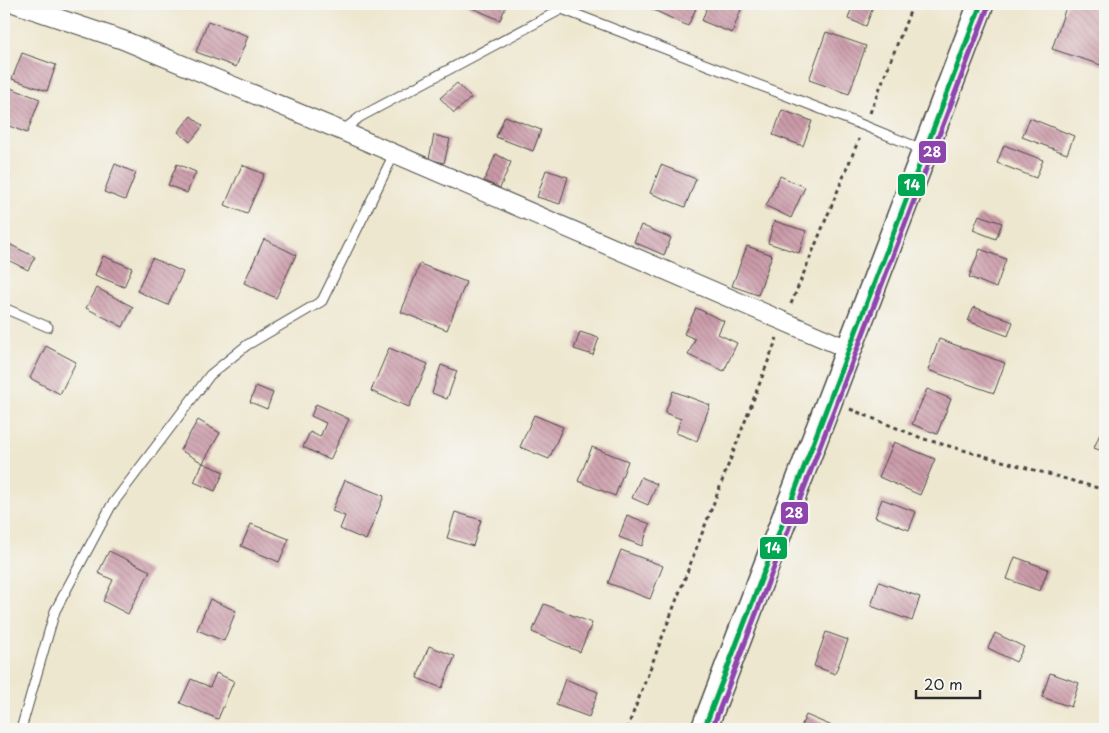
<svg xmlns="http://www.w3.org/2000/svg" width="1109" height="733" viewBox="0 0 1109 733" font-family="'Playpen Sans',sans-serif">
<defs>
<pattern id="building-back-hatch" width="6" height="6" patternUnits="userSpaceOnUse" patternTransform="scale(1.25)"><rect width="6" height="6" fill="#cb9aa9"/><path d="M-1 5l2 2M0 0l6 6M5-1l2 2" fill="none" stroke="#a57e8a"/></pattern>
</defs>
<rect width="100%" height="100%" fill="#f6f6f2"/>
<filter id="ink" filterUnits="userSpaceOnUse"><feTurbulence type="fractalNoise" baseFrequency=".02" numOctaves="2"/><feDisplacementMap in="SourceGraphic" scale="10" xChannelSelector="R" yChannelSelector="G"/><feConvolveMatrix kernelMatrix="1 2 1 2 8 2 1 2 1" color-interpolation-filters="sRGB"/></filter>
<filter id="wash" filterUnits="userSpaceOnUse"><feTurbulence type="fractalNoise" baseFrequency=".0096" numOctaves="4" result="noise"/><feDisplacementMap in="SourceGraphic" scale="20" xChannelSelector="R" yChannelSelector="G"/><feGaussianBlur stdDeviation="1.12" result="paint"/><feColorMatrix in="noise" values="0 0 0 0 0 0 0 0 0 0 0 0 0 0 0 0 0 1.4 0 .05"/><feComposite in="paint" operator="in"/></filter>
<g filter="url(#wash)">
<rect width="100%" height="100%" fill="#eee7cf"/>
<g id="blocks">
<g fill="url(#building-back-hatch)">
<polygon points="463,4 507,4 500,20"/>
<polygon points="641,4 698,4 688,26"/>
<polygon points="708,4 743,4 732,33 702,21"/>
<polygon points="853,4 874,4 866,26 848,19"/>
<polygon points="1067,4 1105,4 1105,62 1104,66 1052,49"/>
<polygon points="208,21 248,36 236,67 196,52"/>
<polygon points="826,32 866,46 849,94 809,80"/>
<polygon points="22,53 56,65 47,91 12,79"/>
<polygon points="457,83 471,98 454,113 440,98"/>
<polygon points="5,86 40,99 27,133 4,124 4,90"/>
<polygon points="782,110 812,121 803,146 773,135"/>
<polygon points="191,116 203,126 190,142 178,132"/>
<polygon points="505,116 541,130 533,151 496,137"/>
<polygon points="1030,118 1074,136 1067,154 1022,137"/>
<polygon points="434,135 450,139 444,163 429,159"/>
<polygon points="1004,145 1043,160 1036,178 997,163"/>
<polygon points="496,154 511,162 500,188 484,181"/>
<polygon points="115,164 136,173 125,200 104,192"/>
<polygon points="177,164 196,172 187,193 168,185"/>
<polygon points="242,165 264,174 247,214 225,205"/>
<polygon points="661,165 696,179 685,207 650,193"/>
<polygon points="546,170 568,177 560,204 537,197"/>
<polygon points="4,174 10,177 4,193"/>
<polygon points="780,176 805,187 791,218 766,206"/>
<polygon points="979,215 1002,223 996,239 973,230"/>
<polygon points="774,221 806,231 799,253 768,243"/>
<polygon points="641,225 671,238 664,255 634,242"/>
<polygon points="264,239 296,255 276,298 244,283"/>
<polygon points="9,244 35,257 28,270 4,258 4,253"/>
<polygon points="747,246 772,255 758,295 732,286"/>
<polygon points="980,249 1006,259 996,288 969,277"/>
<polygon points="103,256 132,268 124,287 95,275"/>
<polygon points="152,258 183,272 168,305 137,291"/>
<polygon points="420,264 466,282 447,330 401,312"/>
<polygon points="97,288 133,307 123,327 86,308"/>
<polygon points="974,307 1013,322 1008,336 968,321"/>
<polygon points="696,308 724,321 718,334 737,343 724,371 688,355 695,339 684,334"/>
<polygon points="580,332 599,338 593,355 574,349"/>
<polygon points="939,339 1005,363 994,393 928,370"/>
<polygon points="46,346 76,362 60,394 30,378"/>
<polygon points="389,348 428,364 409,407 371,391"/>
<polygon points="441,365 457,371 447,399 432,393"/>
<polygon points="256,386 273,393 267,409 250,402"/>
<polygon points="927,389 951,399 937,434 912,424"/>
<polygon points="673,391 710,405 697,441 676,433 681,419 665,413"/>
<polygon points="316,404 349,419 330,460 303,447 310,432 320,437 326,423 311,416"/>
<polygon points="534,415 563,427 549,459 520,447"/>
<polygon points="198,420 220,433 203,463 224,472 215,491 194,482 203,463 180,450"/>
<polygon points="1102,429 1105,430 1105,452 1094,448"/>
<polygon points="894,442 935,459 920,495 879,477"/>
<polygon points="592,447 628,461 615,496 578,481"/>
<polygon points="641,477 657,484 648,505 632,498"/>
<polygon points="345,480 384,496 366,540 340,529 345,516 332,511"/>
<polygon points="882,499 916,512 909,530 875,517"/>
<polygon points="455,512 481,520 473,546 447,538"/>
<polygon points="627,515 650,524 642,546 619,537"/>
<polygon points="251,524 289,539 279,562 241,546"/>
<polygon points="621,550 663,566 650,599 608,583"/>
<polygon points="109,551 150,571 128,614 103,601 113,580 98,573"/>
<polygon points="1015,557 1048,569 1040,591 1007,579"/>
<polygon points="879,582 920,597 912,621 871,606"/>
<polygon points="210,599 236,611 224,641 197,630"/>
<polygon points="544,604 592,623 580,652 532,632"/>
<polygon points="826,632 848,640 835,674 814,666"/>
<polygon points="995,633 1024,647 1016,662 988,648"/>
<polygon points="429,646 455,656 442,688 417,678"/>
<polygon points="216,673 234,681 218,719 180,703 191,679 210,687"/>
<polygon points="1050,673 1079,683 1071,707 1042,697"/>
<polygon points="565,679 598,692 589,717 556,705"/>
<polygon points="806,715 839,729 800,729"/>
</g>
</g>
</g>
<g filter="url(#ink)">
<use href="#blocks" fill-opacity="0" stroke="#484744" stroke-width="1"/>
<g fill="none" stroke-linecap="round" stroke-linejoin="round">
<g stroke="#484744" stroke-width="11">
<g id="service">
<polyline points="342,131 360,117 562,9 865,126 924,150"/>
<polyline points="4,308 48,327"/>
<polyline points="21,729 55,611 111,506 210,375 247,345 322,301 394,154"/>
</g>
</g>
<g stroke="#484744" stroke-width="20">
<polyline id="minor" points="16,4 123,40 342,131 848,349"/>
</g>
<g stroke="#484744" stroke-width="28">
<polyline id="secondary" points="704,729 981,4"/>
</g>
<g stroke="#484744" stroke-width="3" stroke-dasharray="4 4" stroke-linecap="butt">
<polyline points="870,113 913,4"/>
<polyline points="791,304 859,139"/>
<polyline points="850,409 924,439 1105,490"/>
<polyline points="627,729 777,338"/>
</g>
<use href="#service" stroke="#fff" stroke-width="9"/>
<use href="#minor" stroke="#fff" stroke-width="18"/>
<use href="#secondary" stroke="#fff" stroke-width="25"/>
<g stroke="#f6f6f2" stroke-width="9">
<polyline id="bus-1" points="704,729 981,4"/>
</g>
<g stroke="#f6f6f2" stroke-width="9">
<polyline id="bus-2" points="712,729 988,7"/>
</g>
<use href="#bus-1" stroke="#00a651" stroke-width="5"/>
<use href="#bus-2" stroke="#8e44ad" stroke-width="5"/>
</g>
</g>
<g stroke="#f6f6f2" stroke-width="2">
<rect x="918" y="140" width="29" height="24" rx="5" fill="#8e44ad"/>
<rect x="897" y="173" width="29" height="24" rx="5" fill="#00a651"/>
<rect x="780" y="501" width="29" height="24" rx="5" fill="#8e44ad"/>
<rect x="759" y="536" width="29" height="24" rx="5" fill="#00a651"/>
</g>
<g font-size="14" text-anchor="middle" font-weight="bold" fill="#fff">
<text x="932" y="157">28</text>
<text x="912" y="190">14</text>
<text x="794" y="518">28</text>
<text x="773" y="553">14</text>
</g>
<rect width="1109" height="733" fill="none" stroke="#f6f6f2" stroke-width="20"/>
<path d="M916 690v8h64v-8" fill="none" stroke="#2b2b2b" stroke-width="2.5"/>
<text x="924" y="690" font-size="15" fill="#2b2b2b" stroke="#f6f6f2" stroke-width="4" paint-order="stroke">20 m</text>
</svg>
